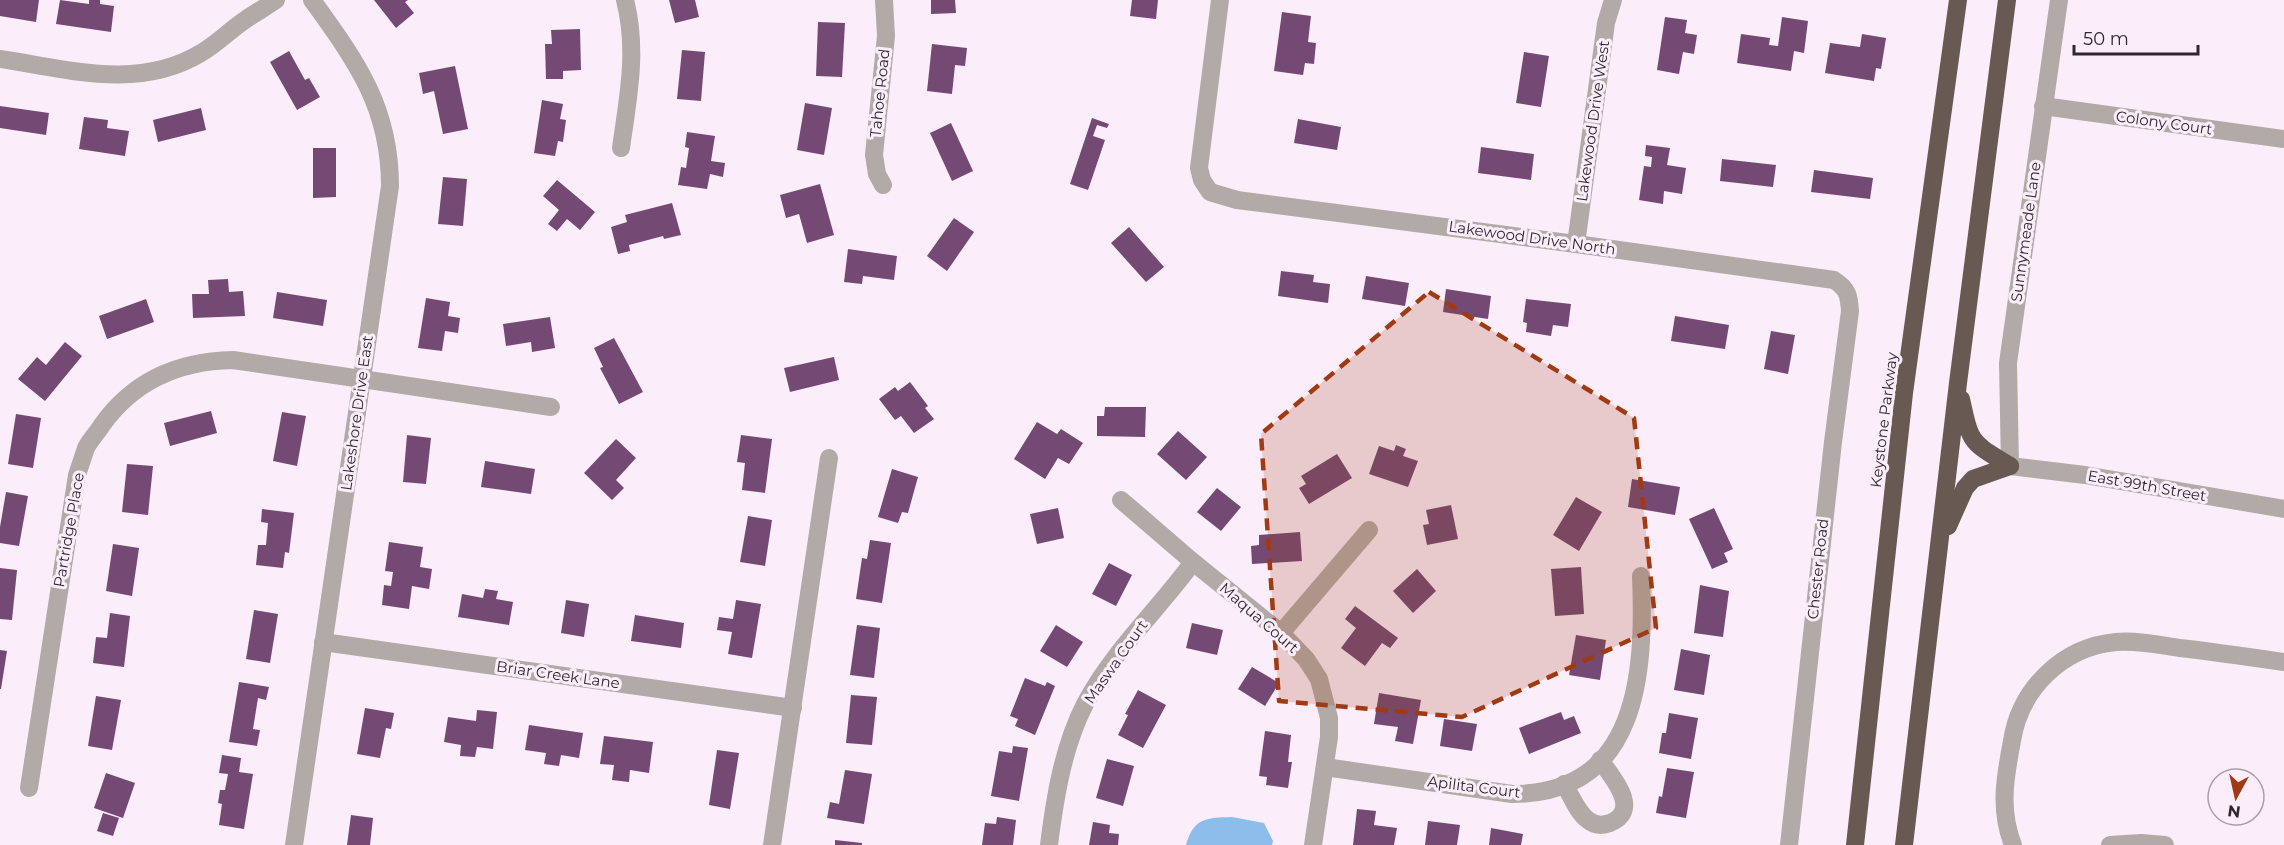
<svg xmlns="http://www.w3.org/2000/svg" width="2284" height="845" viewBox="0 0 2284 845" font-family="Montserrat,sans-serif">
<rect width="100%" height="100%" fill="#fbeefa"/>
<path fill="#8cbdeb" d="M1232,817L1264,823L1273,841L1272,845H1186C1194,817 1207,818 1232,817Z"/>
<g fill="#744a74">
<polygon points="0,0 39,0 36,22 0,16"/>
<polygon points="60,0 89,4 89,0 100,0 100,4 114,6 111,32 56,24"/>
<polygon points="374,0 408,0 405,2 414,13 396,28"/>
<polygon points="669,0 695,0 699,17 675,23"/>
<polygon points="931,0 955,0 956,13 931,14"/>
<polygon points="1132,0 1158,0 1156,19 1130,16"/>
<polygon points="1282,12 1311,16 1308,42 1316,43 1314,64 1305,63 1303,75 1274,71"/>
<polygon points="1665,17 1687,20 1685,33 1697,35 1694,54 1683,52 1679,74 1657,70"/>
<polygon points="1782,17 1808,21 1804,53 1794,51 1791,71 1737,63 1741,34 1770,38 1769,45 1778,46"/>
<polygon points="818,22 845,23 842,77 816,76"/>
<polygon points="580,29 581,70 563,71 563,79 546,79 545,44 552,44 551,30"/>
<polygon points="1862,34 1886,38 1881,69 1876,68 1874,81 1825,73 1830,43 1860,47"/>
<polygon points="932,44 967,48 965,66 955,65 952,94 927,91"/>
<polygon points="682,50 705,52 701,101 677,99"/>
<polygon points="289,51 305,80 309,78 320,97 297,110 270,62"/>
<polygon points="1524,52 1549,56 1541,107 1516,103"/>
<polygon points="455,66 468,129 443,134 434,91 423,94 419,73"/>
<polygon points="542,100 563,104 560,119 566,120 563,142 558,141 555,156 534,153"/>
<polygon points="805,103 832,108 824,155 797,150"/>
<polygon points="0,106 49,113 46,135 0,128"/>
<polygon points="201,108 206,130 158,142 153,120"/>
<polygon points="84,117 108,120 107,128 129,131 125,156 79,149"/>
<polygon points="1092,118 1109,124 1107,128 1097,125 1093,136 1105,140 1088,190 1070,184"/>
<polygon points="1298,119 1341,127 1337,150 1294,143"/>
<polygon points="951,123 973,171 952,181 930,133"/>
<polygon points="687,132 715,136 711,161 725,163 723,177 710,174 707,189 678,185 681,167 686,168 689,148 685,147"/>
<polygon points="1646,145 1670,148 1667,165 1686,168 1682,194 1664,191 1663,204 1639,200 1644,166 1651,167 1652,157 1645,156"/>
<polygon points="1481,147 1534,154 1531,180 1478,173"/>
<polygon points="313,148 336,148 336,197 313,198"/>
<polygon points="1722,159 1776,165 1773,187 1720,181"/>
<polygon points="1814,170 1873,178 1870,199 1811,192"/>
<polygon points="443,177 467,179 463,226 438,224"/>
<polygon points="557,180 595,212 580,230 567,219 557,231 548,224 559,210 543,196"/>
<polygon points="820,184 834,235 807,243 799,214 786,218 780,195"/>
<polygon points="672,203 681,235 664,239 663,236 629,245 630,251 618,254 611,227 627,222 625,215"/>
<polygon points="954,218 974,232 947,271 927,256"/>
<polygon points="1129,227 1164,267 1146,282 1111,243"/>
<polygon points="848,249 897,256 894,280 863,276 862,284 844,282"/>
<polygon points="1281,271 1314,275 1313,282 1330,284 1328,303 1278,296"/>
<polygon points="1366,276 1409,283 1405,306 1362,299"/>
<polygon points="228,279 229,292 243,291 245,316 193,318 192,294 209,294 208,280"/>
<polygon points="1446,289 1491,296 1488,319 1443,312"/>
<polygon points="277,292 327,300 323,326 273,318"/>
<polygon points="426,298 450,302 448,316 460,318 458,333 445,331 442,351 418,348"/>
<polygon points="146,299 154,322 107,339 99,316"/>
<polygon points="1526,299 1571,304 1568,327 1553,325 1551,336 1526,332 1527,323 1523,322"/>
<polygon points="1675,316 1729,325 1725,349 1671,341"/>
<polygon points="550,317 555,348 532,352 531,342 506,346 503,324"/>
<polygon points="1771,331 1795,335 1788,374 1764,369"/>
<polygon points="614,338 643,392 619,404 600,368 603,367 594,348"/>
<polygon points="65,342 82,356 45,401 18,379 37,357 46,365"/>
<polygon points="834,357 839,380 790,392 784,368"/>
<polygon points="910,382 928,406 925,408 934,419 914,433 901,416 895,420 879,399 895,387 898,391"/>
<polygon points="1105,407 1146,407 1145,437 1097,436 1097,416 1104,416"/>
<polygon points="211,411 217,433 170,446 164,423"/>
<polygon points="282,412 306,416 297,466 273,461"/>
<polygon points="16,414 41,418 33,468 8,464"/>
<polygon points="1037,422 1057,434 1061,429 1083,443 1069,464 1058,458 1045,479 1014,459"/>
<polygon points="1178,431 1207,457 1186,480 1157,454"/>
<polygon points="407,435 431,438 426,484 403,482"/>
<polygon points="741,435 772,439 765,493 742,490 745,463 737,462"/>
<polygon points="616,439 636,458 616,480 624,488 612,500 584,473"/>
<polygon points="1396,445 1406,449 1403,456 1418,461 1408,487 1369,474 1379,446 1394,451"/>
<polygon points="1337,454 1352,478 1309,504 1299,488 1306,484 1301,476"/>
<polygon points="485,461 535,469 531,494 481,487"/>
<polygon points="127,464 153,466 148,515 122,512"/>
<polygon points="892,469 918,477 908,513 902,512 898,523 878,517"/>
<polygon points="1632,479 1680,487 1675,515 1628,507"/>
<polygon points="1217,488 1241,507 1221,531 1197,512"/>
<polygon points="6,492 28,496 19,546 0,543 0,527"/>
<polygon points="1576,497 1602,512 1579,551 1553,535"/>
<polygon points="1451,505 1458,539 1427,545 1423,525 1429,524 1426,510"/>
<polygon points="1058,508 1064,538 1037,544 1030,514"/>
<polygon points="1714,508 1733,549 1724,553 1728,562 1712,569 1689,519"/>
<polygon points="262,509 294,513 289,553 285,552 283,568 256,565 258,545 266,545 268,523 261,522"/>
<polygon points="748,516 772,520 765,566 740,562"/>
<polygon points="1300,532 1302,561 1252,564 1251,546 1259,545 1259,535"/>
<polygon points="870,540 891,543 882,603 856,599 862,558 867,559"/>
<polygon points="389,542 423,547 420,567 432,569 429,589 412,586 409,609 382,605 384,585 391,586 393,572 385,571"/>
<polygon points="113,544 139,548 132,596 106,591"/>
<polygon points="1109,563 1132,575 1116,606 1092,594"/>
<polygon points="1581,567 1584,614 1555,616 1551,569"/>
<polygon points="0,568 17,570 12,620 0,619"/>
<polygon points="1417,569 1436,591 1413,613 1393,591"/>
<polygon points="1700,585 1729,591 1723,637 1694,633"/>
<polygon points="485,589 498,591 496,599 513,602 509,625 458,617 462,594 483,598"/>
<polygon points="566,600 589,604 584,637 561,633"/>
<polygon points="736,600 761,604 752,658 728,654 732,632 717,630 719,617 733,619"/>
<polygon points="1355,606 1398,638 1390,648 1382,643 1365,666 1341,648 1356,628 1345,619"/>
<polygon points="254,610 278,614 270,663 246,659"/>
<polygon points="110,613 130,616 124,667 93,663 96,637 107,638"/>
<polygon points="635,615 684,623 681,648 631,641"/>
<polygon points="1192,623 1223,630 1217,655 1186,648"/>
<polygon points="857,625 880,628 874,678 850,675"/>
<polygon points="1056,625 1083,642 1067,667 1040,651"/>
<polygon points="1576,635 1606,640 1600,680 1569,675"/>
<polygon points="1681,649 1710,655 1704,695 1674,690"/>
<polygon points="0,650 7,651 1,689 0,689"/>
<polygon points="1252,667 1279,683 1265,706 1238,689"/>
<polygon points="1025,678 1045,686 1047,682 1055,686 1035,735 1015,726 1018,719 1010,716"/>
<polygon points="239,682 269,687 266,700 258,698 253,729 260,730 257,746 229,742"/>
<polygon points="1138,690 1166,705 1143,748 1118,735 1128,715 1125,714"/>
<polygon points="1379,693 1421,700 1413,744 1395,741 1398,727 1374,724"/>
<polygon points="851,695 877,697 872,745 846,743"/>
<polygon points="96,696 121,700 112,750 88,746"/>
<polygon points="365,708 394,713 391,729 386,728 380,758 357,754"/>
<polygon points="477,710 497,712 493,749 477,747 475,757 460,756 461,745 444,742 448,717 476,721"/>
<polygon points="1561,712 1564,720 1574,716 1581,733 1529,754 1519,728"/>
<polygon points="1669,713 1698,718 1691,759 1659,753 1662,733 1666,733"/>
<polygon points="1444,719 1477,724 1472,751 1440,746"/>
<polygon points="529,725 583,733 579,758 561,755 559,766 544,764 546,753 525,750"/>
<polygon points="1265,731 1291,735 1288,762 1292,762 1288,788 1266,785 1267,777 1259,776"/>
<polygon points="604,736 653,742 649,773 630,770 629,782 612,780 614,765 600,764"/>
<polygon points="1013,746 1028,748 1019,801 991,796 999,751 1012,753"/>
<polygon points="717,750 739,753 730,809 709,805"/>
<polygon points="222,755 241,758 239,772 253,774 244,829 219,825 222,804 218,803 220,790 225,790 228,774 219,773"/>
<polygon points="1107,759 1134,766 1123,806 1096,798"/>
<polygon points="1667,768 1694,772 1686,818 1656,813 1659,796 1662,797"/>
<polygon points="845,770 872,774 864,824 827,818 830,802 839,804"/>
<polygon points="106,773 135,783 123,818 94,808"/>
<polygon points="1357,809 1376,811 1374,825 1397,828 1394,845 1353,845"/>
<polygon points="103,813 119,818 113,836 97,831"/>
<polygon points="351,815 373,818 370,845 347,845"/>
<polygon points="997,817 1016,820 1013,845 982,845 985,823 996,824"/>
<polygon points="1428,821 1460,825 1457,845 1425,845"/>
<polygon points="1093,822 1110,825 1109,833 1119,834 1118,845 1089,845"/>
<polygon points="1491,828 1523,834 1521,845 1489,845"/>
<polygon points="835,840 862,843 862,845 835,845"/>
</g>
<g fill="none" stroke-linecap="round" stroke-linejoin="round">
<g stroke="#b2aaa7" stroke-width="18">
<path d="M1220,0L1199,168L1202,180L1210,192L1237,200L1576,244L1834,280C1848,289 1849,296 1850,311L1833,442L1789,845"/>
<polyline points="2059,0 2008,363 2010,466 2085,475 2284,509"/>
<path d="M0,59C68,69 138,91 201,53C217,44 230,30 245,20C255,13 266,7 276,0"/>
<polyline points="2043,106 2284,139"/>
<path d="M621,148C628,97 638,51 625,0"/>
<polyline points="883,185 877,174 874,155 886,36 884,0"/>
<polyline points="1576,244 1606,23 1613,0"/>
<polyline points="1121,500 1193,562 1281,633 1306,659 1319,679 1329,718 1329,737 1313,845"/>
<polyline points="1281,633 1369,530"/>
<polyline points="323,642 793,708"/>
<path d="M1325,767L1512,794C1639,794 1645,672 1641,576"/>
<path d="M1564,784C1571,795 1577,812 1588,820C1594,825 1602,826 1610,823C1642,810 1612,777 1600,760"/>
<path d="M29,788L77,475C80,466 83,457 86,448C90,440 97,433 102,425C134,380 179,361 233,360L551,407"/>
<path d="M294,845L390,186C390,107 356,61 312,0"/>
<polyline points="772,845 829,458"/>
<path d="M1049,845C1055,797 1063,747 1085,704C1113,651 1158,610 1193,562"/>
<path d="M2013,845C1999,810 2005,777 2012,741C2020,689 2062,647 2116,642C2137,640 2159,645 2180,648C2214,652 2249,657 2284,662"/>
<polyline points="2110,845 2141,843 2165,845"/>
</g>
<g stroke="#685953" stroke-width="18">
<path d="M1961,399C1971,445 1970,441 2010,466"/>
<polyline points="1948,526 1965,488 1973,479 2010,466"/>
<polyline points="1855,845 1904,393 1958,0"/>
<polyline points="1904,845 1958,383 2007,0"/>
</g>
</g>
<path fill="#a03a12" fill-opacity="0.2" stroke="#a03a12" stroke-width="4.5" stroke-dasharray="12 8" stroke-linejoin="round" d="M1429,292L1634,418L1656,628L1462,717L1279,701L1261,434Z"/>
<g text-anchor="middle" stroke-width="6" stroke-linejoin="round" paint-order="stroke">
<g font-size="15" fill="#2e292e" stroke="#fbeefa">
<text transform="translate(880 93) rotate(-84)" y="5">Tahoe Road</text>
<text transform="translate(1593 121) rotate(-82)" y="5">Lakewood Drive West</text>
<text transform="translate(2164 123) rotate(8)" y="5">Colony Court</text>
<text transform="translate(2026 232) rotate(-82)" y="5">Sunnymeade Lane</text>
<text transform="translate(1532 238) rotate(8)" y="5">Lakewood Drive North</text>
<text transform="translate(357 413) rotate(-82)" y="5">Lakeshore Drive East</text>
<text transform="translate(1884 420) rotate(-83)" y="5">Keystone Parkway</text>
<text transform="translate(2147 486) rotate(10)" y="5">East 99th Street</text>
<text transform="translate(69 530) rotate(-80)" y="5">Partridge Place</text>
<text transform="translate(1818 569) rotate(-84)" y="5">Chester Road</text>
<text transform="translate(1259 618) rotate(41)" y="5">Maqua Court</text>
<text transform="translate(1116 662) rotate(-55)" y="5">Maswa Court</text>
<text transform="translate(558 675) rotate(8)" y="5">Briar Creek Lane</text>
<text transform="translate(1474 787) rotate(7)" y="5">Apilita Court</text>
</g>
</g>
<g transform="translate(2236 797) rotate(188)"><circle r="28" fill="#fbeefa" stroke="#a99fa8" stroke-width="1.5"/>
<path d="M0-4.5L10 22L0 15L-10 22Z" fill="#a03a12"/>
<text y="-9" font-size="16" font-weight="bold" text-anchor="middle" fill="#2e292e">N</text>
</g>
<path d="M2074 45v9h124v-9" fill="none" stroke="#2e292e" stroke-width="3"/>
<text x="2083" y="45" font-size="18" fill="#2e292e" stroke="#fbeefa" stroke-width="4.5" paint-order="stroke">50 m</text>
</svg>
